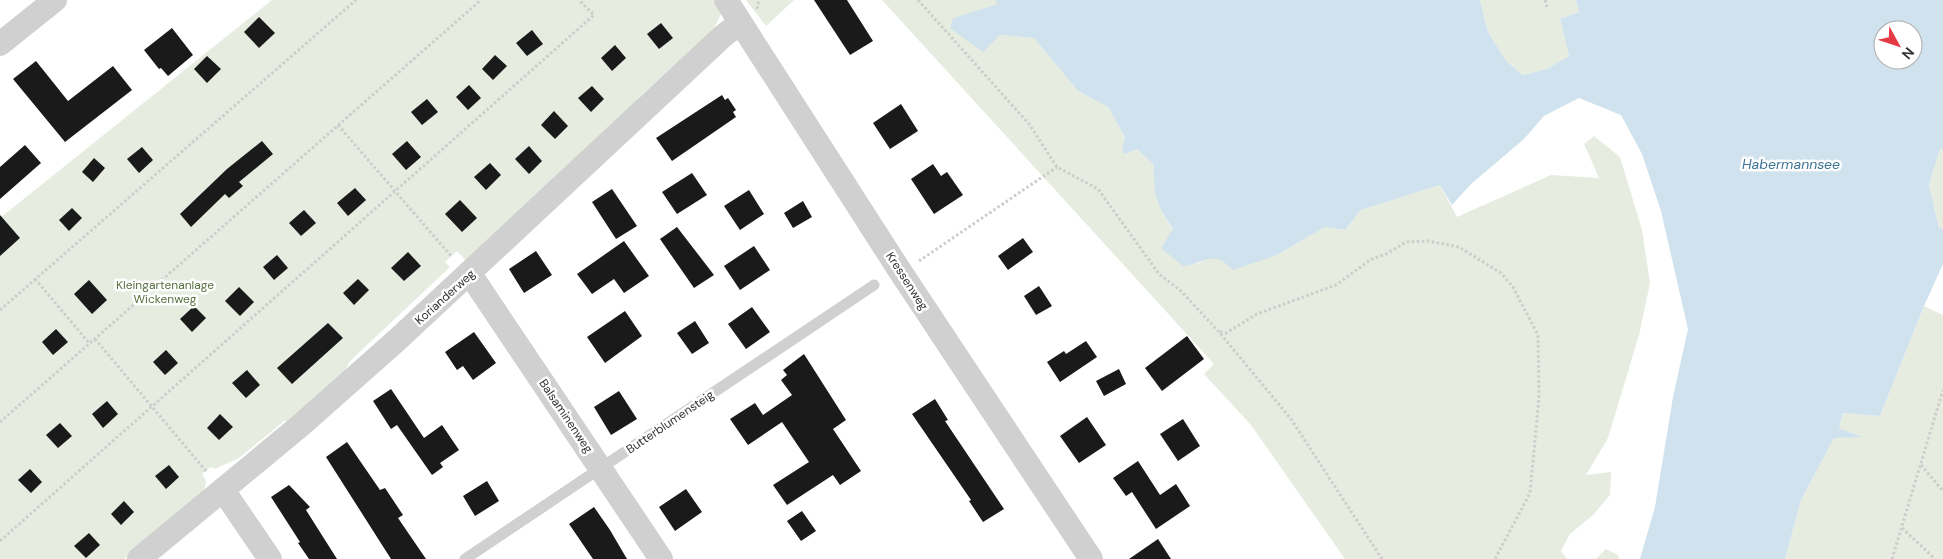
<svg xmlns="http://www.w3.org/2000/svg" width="1943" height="559" viewBox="0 0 1943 559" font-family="'DM Sans',sans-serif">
<rect width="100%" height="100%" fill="#fff"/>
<g fill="#e6ecdf">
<polygon points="272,0 713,0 721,14 712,32 638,98 630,114 470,265 457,251 445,262 450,267 350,361 338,384 297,421 284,421 239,458 215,469 211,467 202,474 206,481 204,492 124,559 0,559 0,218"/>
<polygon points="746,0 794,0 766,26"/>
<path d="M882,0H995L999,4L967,14L1000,35L1034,38L1078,91L1108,107L1125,137L1126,154L1137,149L1154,165C1152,210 1173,229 1197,264L1212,257L1224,259L1277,255L1325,227L1345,230L1361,210L1440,185L1457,217L1551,175L1599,178L1584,144L1594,136L1620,157L1642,230L1650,283L1639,335L1608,438L1586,475L1611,472L1610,495L1593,515L1570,534L1561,551L1567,559H1345L1251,425L1204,374L1214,364Z"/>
<polygon points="1480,0 1576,0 1579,12 1560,19 1569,56 1547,69 1523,75 1507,62 1488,32"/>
<polygon points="1940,149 1943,149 1943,229 1939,228 1929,185"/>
<polygon points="1924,306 1943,315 1943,559 1785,559 1801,500 1834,438 1860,436 1839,428 1843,413 1880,416"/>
<polygon points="1606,549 1618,555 1619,559 1596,559"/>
</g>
<path fill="#cfe2ee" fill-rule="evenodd" d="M995,0H1480L1488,32L1507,62L1523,75L1547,69L1569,56L1560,19L1579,12L1576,0H1943V149H1940L1929,185L1939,228L1943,229V264L1924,306L1880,416L1843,413L1839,428L1862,437L1834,438L1801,500L1785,559H1640L1655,507L1673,397L1688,329L1661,211L1642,154L1621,115L1579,98L1544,116L1524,139L1471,184L1452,205L1440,185L1361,210L1345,230L1325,227L1277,255L1233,270C1214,249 1206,263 1183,266L1161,248L1173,229C1157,206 1153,194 1154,165L1137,149L1125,154L1122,151L1125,137L1108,107L1078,91L1034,38L1000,35L983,52L950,28L953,18L998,4ZM1883,30H1913V60H1883Z"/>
<g fill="#1a1a1a">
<polygon points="814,0 847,0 873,41 850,55"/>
<polygon points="259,17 275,33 259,48 244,32"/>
<polygon points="661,23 673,38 659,49 647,34"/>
<polygon points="172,28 193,55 168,76 161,68 159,69 144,50"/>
<polygon points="532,30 543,44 527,56 516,43"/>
<polygon points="615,45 626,58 612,71 601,58"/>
<polygon points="495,55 507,66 493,80 482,69"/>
<polygon points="207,56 221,69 207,83 194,69"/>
<polygon points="36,61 68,101 113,66 132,90 65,142 13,79"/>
<polygon points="469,85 481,98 468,110 456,97"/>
<polygon points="592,86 604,99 591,112 578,98"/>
<polygon points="722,95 725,100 728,98 736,110 733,112 736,117 672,161 656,138"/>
<polygon points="427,99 438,112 422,125 411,112"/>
<polygon points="901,104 918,131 890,149 873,123"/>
<polygon points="554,111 568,126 555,139 541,125"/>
<polygon points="262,141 273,154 239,182 243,186 229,198 225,194 191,227 180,214 227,169"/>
<polygon points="407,141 421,157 406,170 392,154"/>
<polygon points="25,145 41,163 0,199 0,167"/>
<polygon points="529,146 542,161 529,174 515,159"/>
<polygon points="142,147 153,160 139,173 127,159"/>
<polygon points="94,158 105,168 93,182 82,172"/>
<polygon points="490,163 501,175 486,190 474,177"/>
<polygon points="933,164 941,176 947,172 963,195 934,214 911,179"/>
<polygon points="692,173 707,195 677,214 662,192"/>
<polygon points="355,188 366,200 348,216 337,203"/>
<polygon points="612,189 637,226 616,239 592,202"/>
<polygon points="749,190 764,214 740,230 724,206"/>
<polygon points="460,200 477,218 462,232 445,214"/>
<polygon points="803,201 812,217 793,228 784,213"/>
<polygon points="72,208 82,218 69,231 59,220"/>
<polygon points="304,210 316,223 301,236 289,223"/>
<polygon points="0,215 20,238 0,256"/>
<polygon points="677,227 714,275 694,288 660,239"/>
<polygon points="1023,238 1033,252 1008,270 998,256"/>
<polygon points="624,241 649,276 624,293 614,279 592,294 577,274"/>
<polygon points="754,246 770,270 740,290 724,266"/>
<polygon points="536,251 552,275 524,293 509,269"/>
<polygon points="408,252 421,266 404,281 391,268"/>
<polygon points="277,255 288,268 274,280 263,267"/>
<polygon points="358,279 369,290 354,305 343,293"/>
<polygon points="89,280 107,300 92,314 74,294"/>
<polygon points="1039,286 1052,306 1036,315 1024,296"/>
<polygon points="239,287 254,302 240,316 225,301"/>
<polygon points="194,306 206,318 192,332 180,319"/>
<polygon points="752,307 770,332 746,349 728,324"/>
<polygon points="625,311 642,336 605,363 587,337"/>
<polygon points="695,321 709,343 692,354 677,333"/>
<polygon points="328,323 343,338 292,384 277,368"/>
<polygon points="56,329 68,342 53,355 42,342"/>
<polygon points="474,332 496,363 473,380 463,366 457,370 445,352"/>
<polygon points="1187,336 1204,359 1162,391 1145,368"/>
<polygon points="1086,341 1097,357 1060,382 1047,362 1064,351 1066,354"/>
<polygon points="166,350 178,363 165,375 153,362"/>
<polygon points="804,354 846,420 833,429 861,471 840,485 833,475 787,505 773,485 809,462 782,422 748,445 730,419 755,403 763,415 792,395 781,380 787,375 783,370"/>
<polygon points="1119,369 1126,384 1104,396 1096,381"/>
<polygon points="247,370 260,385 246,398 232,383"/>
<polygon points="391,389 424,438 442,425 459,450 440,463 443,467 432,475 397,425 391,429 373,401"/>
<polygon points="619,391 637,419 611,435 594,407"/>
<polygon points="935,399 948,420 945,421 1004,509 983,522 969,501 971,500 912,414"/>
<polygon points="107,401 118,414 103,428 92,414"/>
<polygon points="220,414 233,427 219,440 207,428"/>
<polygon points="1087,417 1106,445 1079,463 1060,436"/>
<polygon points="1183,419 1200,446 1178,461 1160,434"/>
<polygon points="60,423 72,436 58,448 46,435"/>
<polygon points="347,442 380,490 385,488 403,515 398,518 426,559 391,559 326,457"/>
<polygon points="1138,461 1160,495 1176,484 1190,506 1156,529 1132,492 1126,496 1113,478"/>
<polygon points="169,465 179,477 166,489 155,476"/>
<polygon points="30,469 42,482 31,493 18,480"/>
<polygon points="487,481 499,501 475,516 463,496"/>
<polygon points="289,485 310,507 306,510 337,559 309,559 298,543 300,542 271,497"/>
<polygon points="686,489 702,512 675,531 659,507"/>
<polygon points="124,501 134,512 121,525 111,514"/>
<polygon points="594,507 610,530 627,559 593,559 569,524"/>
<polygon points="802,511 816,531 801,541 787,521"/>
<polygon points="89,533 100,545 86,558 74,546"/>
<polygon points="1158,539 1171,559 1129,559"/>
</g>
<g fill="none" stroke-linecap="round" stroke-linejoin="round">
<g stroke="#cdcdcd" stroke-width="3" stroke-dasharray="2.5 2.5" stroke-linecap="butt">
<polyline points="918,0 1029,124 1057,167 1098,189 1159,274 1181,291 1219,332 1291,419 1382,559"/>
<polyline points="1545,0 1547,7"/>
<polyline points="757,9 759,0"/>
<polyline points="338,125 451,256"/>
<polyline points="919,261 1057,167"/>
<polyline points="35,279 90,344"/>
<polyline points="0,310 356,0"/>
<polyline points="1220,332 1226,333 1257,314 1336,285 1370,260 1386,254 1406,242 1428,241 1459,247 1501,273 1513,287 1538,335 1539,397 1530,493 1495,559"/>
<polyline points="95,339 206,471"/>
<polyline points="0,422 481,0"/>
<polyline points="1921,465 1943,491"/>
<polyline points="1902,528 1935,559"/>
<polyline points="0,541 594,15 579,0"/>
<polyline points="1892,559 1943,390"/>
</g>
<polyline stroke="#d0d0d0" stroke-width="11" points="465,559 874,285"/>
<g stroke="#d0d0d0" stroke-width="24">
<polyline points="726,0 898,268 1091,559"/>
<polyline points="0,44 55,0"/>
<polyline points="470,274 661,559"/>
<polyline points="223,490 270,559"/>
<polyline points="139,559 301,425 397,340 723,36 740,23"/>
</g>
</g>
<g text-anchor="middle" stroke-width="5" stroke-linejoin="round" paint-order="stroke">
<g font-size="12" fill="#333" stroke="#fff">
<text transform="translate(907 281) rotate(57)" y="4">Kressenweg</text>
<text transform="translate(445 297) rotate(-42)" y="4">Korianderweg</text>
<text transform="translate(566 416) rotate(56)" y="4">Balsaminenweg</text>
<text transform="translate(670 422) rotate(-34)" y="4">Butterblumensteig</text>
</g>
<g font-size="12" fill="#56703f" stroke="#fff">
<text x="165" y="289">Kleingartenanlage<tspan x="165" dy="14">Wickenweg</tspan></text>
</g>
<g font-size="14" font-style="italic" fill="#3f7597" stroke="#fff">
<text x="1791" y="169">Habermannsee</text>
</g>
</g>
<g transform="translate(1898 45) rotate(130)"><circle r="24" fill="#ffffff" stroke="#adadad"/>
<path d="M0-4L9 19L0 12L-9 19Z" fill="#e63946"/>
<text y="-8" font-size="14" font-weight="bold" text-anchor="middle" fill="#333333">N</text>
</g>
</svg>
